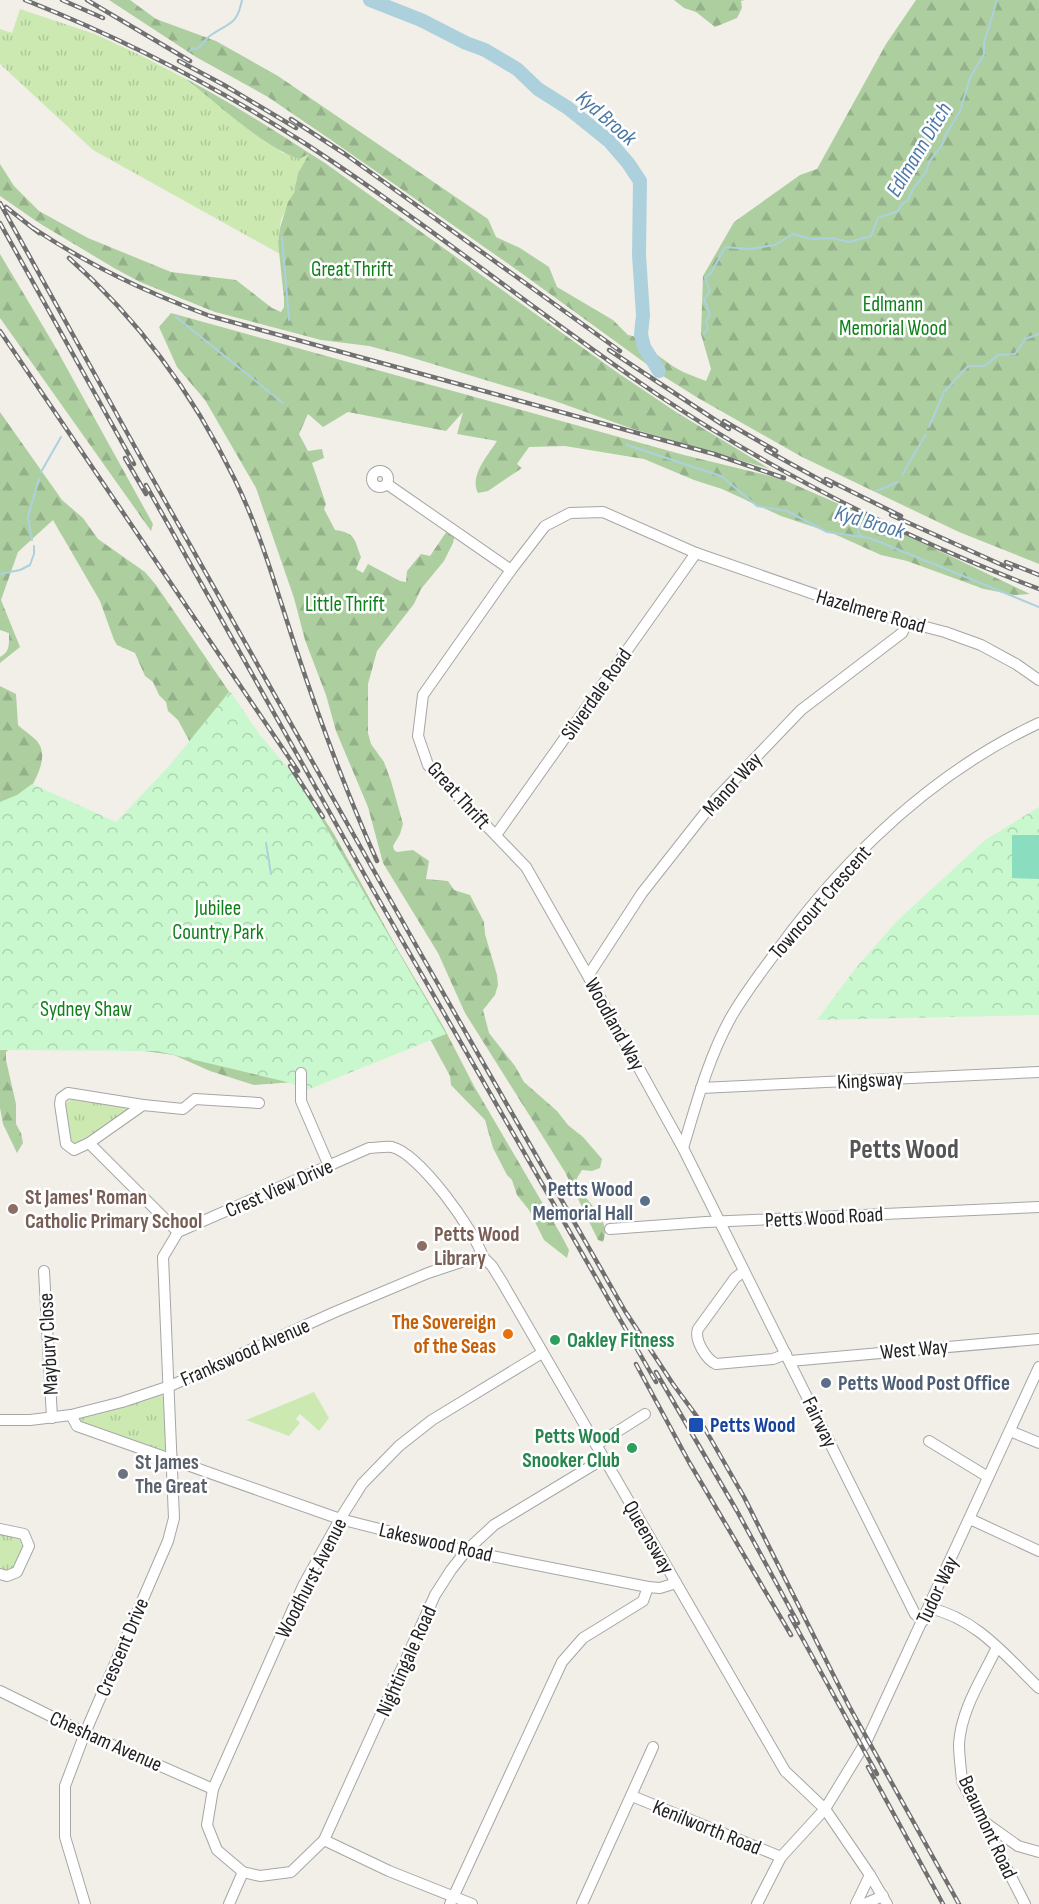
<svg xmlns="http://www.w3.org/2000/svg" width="1039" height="1904" viewBox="0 0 1039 1904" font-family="'Sofia Sans Condensed',sans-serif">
<defs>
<pattern id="grass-tufts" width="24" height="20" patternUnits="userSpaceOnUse" patternTransform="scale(1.5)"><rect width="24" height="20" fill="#cce9b2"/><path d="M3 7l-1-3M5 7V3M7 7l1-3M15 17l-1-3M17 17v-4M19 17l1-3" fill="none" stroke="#afc899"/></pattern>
<pattern id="forest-firs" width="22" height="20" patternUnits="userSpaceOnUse" patternTransform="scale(1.5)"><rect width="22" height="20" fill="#adcfa0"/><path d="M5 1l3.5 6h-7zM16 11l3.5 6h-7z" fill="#95b18a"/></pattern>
<pattern id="park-crowns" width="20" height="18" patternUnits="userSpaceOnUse" patternTransform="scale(1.5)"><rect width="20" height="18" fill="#c9f8ce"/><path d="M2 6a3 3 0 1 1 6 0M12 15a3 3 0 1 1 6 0" fill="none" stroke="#acd4b1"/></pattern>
</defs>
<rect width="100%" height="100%" fill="#f2efe9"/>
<g fill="url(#grass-tufts)">
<polygon points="20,9 95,34 144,57 186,79 259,136 283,153 310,153 298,173 294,193 281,220 278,242 280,254 93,150 0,64 0,29 12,33"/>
<polygon points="73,1098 125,1106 127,1110 125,1113 77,1145 71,1146 64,1105"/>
<polygon points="162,1395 165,1401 166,1455 81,1423 79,1417"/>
<polygon points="0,1532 18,1536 24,1547 14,1570 5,1572 0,1571"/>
</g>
<g fill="url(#forest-firs)">
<path d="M109,0H130L156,19L216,41L278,76L488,219L496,237L520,248L549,267L557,287L613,320L628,335C643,337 651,351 663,359C676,370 690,375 706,381L711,369L701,334L703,276L734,222L800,175L817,169L886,44L916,0H1039V564L959,532L802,457L698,398L663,376L517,270L334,142L268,97L196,57Z"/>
<polygon points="674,0 745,0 741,1 742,8 737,18 715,27 696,12 684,8"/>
<path d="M186,79C234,104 279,134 325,163L618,373L676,412L770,469L630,428L555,401L403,355L369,346L321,340L215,312L140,282L114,268L39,223L0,196V164L14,186L39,211L88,238L171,272L236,280L272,308L281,312L284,307V299L278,242L280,228L288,202L294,193L298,173L309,154L299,159C263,147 217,103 186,79Z"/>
<polygon points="0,254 53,343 153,524 151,531 0,318"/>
<path d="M171,313L684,455L782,479L864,515L1030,594L1014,595L984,589L907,561L881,555L832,533L781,516L722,489L694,480L644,459L565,446L529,447L517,464L522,468L488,491L478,493C469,476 488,455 497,441L457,434L463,412L446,431L348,412L323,427L308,414L299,434L308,451L322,449L324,458L312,463L326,504L324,509L335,530C356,533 354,539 361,557L356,569L363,573L368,564L400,581L406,582L407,571L421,554L430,556L447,531L455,534L453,543L444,561L421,589L414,604L377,651L368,684V733L371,744L384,762L391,781L403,824L400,834L393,846L394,850L397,852L413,850L429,861L426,879L448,881L454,890L470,895L484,922L485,934L497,975L498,985L495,995L483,1010L489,1033L515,1066L524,1082L557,1111L568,1125L583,1137L602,1159L600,1168L592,1171L582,1170L577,1178C579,1202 613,1213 603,1242L598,1240L565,1172L465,1013L438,953L383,863L368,807L336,731L326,695L305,640L294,598L256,488L205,400L177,367L159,327Z"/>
<path d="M0,412L62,500L83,518L98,539L145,572L156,585L258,734L300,782L334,834L398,950L443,1026L474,1086L560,1233L569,1250L567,1258L544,1240L529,1210L517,1195L512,1180L507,1175L493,1148L485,1120L451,1085L450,1076L430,1039L294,1082L254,1085L210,1071L174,1055L144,1051L71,1048L33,1050L11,1047L6,1052V1060L16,1104V1124L21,1133L23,1143L17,1153L3,1124L0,1108V952L193,748L178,720L168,711L166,702L159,695L153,682L145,676L135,653L117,645L114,640L100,601L53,520L18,552L1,600L20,647L0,663V657C10,652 9,644 9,633L0,630Z"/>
<path d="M0,686L16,694L18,725C23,730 31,735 36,740C52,757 33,782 25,799L0,810Z"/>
</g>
<g fill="url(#park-crowns)">
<polygon points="230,691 260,735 299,781 446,1034 307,1090 287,1082 157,1051 0,1050 0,802 17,795 32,784 116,822 169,766"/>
<polygon points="1039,807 1039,1015 817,1020 855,969 897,921 985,840"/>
</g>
<polygon fill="#cce9b2" points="314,1392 329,1418 319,1431 300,1414 296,1419 300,1423 289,1436 246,1420"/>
<polygon fill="#8bddbf" points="1012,835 1039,835 1039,879 1012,878"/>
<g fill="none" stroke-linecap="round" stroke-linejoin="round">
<g stroke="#acd1dd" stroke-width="2">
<path d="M190,51L193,48L197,49C203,45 206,38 211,35C230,22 237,25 242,0"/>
<polyline points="282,237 289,320"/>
<polyline points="176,317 283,403"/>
<polyline points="704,334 708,328 706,321 710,314 704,300 710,291 705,278 711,273 725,247 750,249 775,245 793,234 811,239 832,238 849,242 871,236 878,218 898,211 901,205 908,200 913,189 926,172 929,162 942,145 945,136 960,111 970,78 984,54 984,43 997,0"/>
<polyline points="652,360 655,356"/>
<polyline points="929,427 944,392 968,366 985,366 998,355 1015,354 1025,339 1039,334"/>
<polyline points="627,445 721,476 757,506 787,511 827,532 870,538 1039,607"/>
<polyline points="41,472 61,437"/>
<polyline points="902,475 926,434"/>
<polyline points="877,491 898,482"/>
<polyline points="861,520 858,531 861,536"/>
<polyline points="32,540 28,517 39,479"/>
<polyline points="0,574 20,570 30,565 34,554 34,546"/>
<polyline points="266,843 271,874"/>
</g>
<polyline stroke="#acd1dd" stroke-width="14" points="370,0 421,20 466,43 485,50 517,69 538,89 568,108 609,141 628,163 640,181 639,255 643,315 641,334 644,347 659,371"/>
<g stroke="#a6a6a6" stroke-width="12">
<g id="minor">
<circle cx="380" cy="479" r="8"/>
<polyline points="387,484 511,570"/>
<polyline points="496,835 696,553"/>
<polyline points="588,976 642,893 716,799 801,710 902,633 907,623"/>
<polyline points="301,1073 301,1101 329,1166"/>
<polyline points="701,1088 1039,1072"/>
<polyline points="143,1105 68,1093 61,1098 60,1104 66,1144 74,1150 89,1143 178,1232"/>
<polyline points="89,1143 143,1105 183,1109 195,1099 259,1103"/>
<path d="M683,1148C696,1105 708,1059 730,1019C744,994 762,971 779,948C847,855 934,772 1039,723"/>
<polyline points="610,1229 706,1222 1039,1207"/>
<polyline points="483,1257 492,1266 502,1282 785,1771 825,1809 870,1875 887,1904"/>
<polyline points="44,1271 52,1418"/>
<path d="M743,1272L735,1278L698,1329C694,1340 706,1359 716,1364L773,1359L786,1354"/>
<polyline points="542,1353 432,1420 399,1446 362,1484 340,1519 303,1586 213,1789 207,1825 217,1850 243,1872 260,1876 291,1872 324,1840 435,1595 451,1570 466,1551 494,1525 603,1459"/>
<polyline points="790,1361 1039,1339"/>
<polyline points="71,1415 77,1426 340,1519 466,1551 648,1587 660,1588 676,1583"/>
<polyline points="0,1420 30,1420 71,1415 122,1402 170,1386 335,1312 428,1273 476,1257 483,1257"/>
<polyline points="1010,1431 1039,1443"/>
<polyline points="929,1441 988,1477"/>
<polyline points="596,1445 645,1414"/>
<polyline points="970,1519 1039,1551"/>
<polyline points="0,1529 24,1534 29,1546 17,1572 7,1576 0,1574"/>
<path d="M929,1608C976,1618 1006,1656 1039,1688"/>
<polyline points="923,1621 915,1614 683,1148 588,976 526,867 428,765 418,736 423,695 511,570 545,526 570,513 603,512 696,553 857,609 945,632 981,645 1016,664 1039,680"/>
<path d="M997,1647C983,1677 961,1709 959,1744C959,1756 961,1769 962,1781L1025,1904"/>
<polyline points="0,1691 85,1733 213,1789"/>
<polyline points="632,1796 781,1857"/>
<polyline points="983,1821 1018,1846 1039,1852"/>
<polyline points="324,1840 389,1871 472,1904"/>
<path d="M85,1904L65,1837V1786L85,1733L168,1541L174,1518L163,1257L178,1232L369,1148C376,1148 385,1146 392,1147C420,1154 474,1230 483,1257"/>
<polyline points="229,1904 243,1872"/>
<polyline points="450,1904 562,1662 583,1638 643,1601 648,1587"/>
<polyline points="582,1904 653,1747"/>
<polyline points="757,1904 781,1857 825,1809 867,1740 1039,1367"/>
<polyline points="856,1904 870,1875"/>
<polyline points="864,1904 883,1896"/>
</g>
</g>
<use href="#minor" stroke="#fff" stroke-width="10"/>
<g stroke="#707070" stroke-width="4.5">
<g id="rail">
<path d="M25,0C124,39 219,88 309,146C428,224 538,314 655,393C775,473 905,538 1039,589"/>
<polyline points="62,0 103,18"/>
<polyline points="87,0 190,61"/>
<polyline points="179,61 224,85 296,128"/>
<polyline points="291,119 345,154 620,351"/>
<polyline points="0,203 146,467 422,956 625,1311 673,1384 701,1422 744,1497 849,1706 959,1904"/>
<polyline points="6,207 39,233"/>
<polyline points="0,223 134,464"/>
<path d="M33,228C90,266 146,292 210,316L714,454L784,478"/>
<path d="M69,258C139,320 193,394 234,478C261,532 277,592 296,649C320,721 346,792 377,861"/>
<polyline points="0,331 298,771"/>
<polyline points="609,350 729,429"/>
<polyline points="724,421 776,451"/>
<polyline points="766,450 831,486"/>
<polyline points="125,458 146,494"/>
<polyline points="826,479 901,516"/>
<polyline points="146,485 372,888 656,1382"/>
<polyline points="891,515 1011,569"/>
<polyline points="1006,562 1039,575"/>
<polyline points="290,766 323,817"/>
<polyline points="636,1364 689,1462 791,1635"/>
<polyline points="656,1372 737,1511 798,1623"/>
<polyline points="790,1616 877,1774"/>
<polyline points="868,1767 943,1904"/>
</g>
</g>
<use href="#rail" stroke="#fff" stroke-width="2" stroke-dasharray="7" stroke-linecap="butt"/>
</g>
<g fill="#5c6f8a" stroke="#fff" stroke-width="2">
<circle cx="645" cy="1201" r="6"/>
<circle cx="826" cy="1383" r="6"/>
</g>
<g fill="#8d6e63" stroke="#fff" stroke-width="2">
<circle cx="13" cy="1209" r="6"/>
<circle cx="422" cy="1246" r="6"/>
</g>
<circle fill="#e8710a" stroke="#fff" stroke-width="2" cx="508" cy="1334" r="6"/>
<g fill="#2e9e5b" stroke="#fff" stroke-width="2">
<circle cx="555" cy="1340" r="6"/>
<circle cx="632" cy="1448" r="6"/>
</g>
<rect fill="#1a4fb4" stroke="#fff" stroke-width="2" x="688" y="1417" width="16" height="16" rx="3"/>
<circle fill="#6b7280" stroke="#fff" stroke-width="2" cx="123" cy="1474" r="6"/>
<g text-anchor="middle" stroke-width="5" stroke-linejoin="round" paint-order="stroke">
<g font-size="21" fill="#10801b" stroke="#fff">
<text x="352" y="276">Great Thrift</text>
<text x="893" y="311">Edlmann<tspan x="893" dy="24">Memorial Wood</tspan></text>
<text x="345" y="611">Little Thrift</text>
<text x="218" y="915">Jubilee<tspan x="218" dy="24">Country Park</tspan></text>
<text x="86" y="1016">Sydney Shaw</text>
</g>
<g font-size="21" fill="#222" stroke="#fff">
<text transform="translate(871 611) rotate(16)" y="7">Hazelmere Road</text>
<text transform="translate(596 694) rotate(-55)" y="7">Silverdale Road</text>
<text transform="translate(732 784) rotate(-48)" y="7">Manor Way</text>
<text transform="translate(459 795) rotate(48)" y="7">Great Thrift</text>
<text transform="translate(820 902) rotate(-49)" y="7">Towncourt Crescent</text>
<text transform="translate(615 1024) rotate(61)" y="7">Woodland Way</text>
<text transform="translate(870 1080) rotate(-3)" y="7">Kingsway</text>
<text transform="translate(279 1188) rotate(-24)" y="7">Crest View Drive</text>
<text transform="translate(824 1217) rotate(-3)" y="7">Petts Wood Road</text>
<text transform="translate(48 1344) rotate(-93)" y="7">Maybury Close</text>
<text transform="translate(914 1349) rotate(-5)" y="7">West Way</text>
<text transform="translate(245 1352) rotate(-24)" y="7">Frankswood Avenue</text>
<text transform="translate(820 1422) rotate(64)" y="7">Fairway</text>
<text transform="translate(649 1537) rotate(60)" y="7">Queensway</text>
<text transform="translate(436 1542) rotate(13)" y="7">Lakeswood Road</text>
<text transform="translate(311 1578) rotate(-63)" y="7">Woodhurst Avenue</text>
<text transform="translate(937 1590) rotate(-65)" y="7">Tudor Way</text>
<text transform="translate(122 1647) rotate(-67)" y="7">Crescent Drive</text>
<text transform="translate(406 1661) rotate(-66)" y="7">Nightingale Road</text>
<text transform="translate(106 1741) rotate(24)" y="7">Chesham Avenue</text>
<text transform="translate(707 1827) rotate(22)" y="7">Kenilworth Road</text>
<text transform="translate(988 1827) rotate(65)" y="7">Beaumont Road</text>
</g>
<g font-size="21" font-weight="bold" fill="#4e5e75" stroke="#fff" text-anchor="end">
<text x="633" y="1196">Petts Wood<tspan x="633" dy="24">Memorial Hall</tspan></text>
<text x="838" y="1390" text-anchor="start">Petts Wood Post Office</text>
</g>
<g font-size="21" font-weight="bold" fill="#785e54" stroke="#fff" text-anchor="start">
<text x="25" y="1204">St James' Roman<tspan x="25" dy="24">Catholic Primary School</tspan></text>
<text x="434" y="1241">Petts Wood<tspan x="434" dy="24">Library</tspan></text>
</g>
<g font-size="21" font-weight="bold" fill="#c56008" stroke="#fff" text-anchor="end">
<text x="496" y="1329">The Sovereign<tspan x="496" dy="24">of the Seas</tspan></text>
</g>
<g font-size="21" font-weight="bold" fill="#27864d" stroke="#fff" text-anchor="start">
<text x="567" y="1347">Oakley Fitness</text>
<text x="620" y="1443" text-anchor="end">Petts Wood<tspan x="620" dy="24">Snooker Club</tspan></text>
</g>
<g font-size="21" font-weight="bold" fill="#164399" stroke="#fff" text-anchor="start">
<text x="710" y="1432">Petts Wood</text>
</g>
<g font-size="21" font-weight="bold" fill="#5b616d" stroke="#fff" text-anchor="start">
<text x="135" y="1469">St James<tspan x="135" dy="24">The Great</tspan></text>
</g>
<g font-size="22" font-style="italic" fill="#4d79a7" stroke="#fff">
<text transform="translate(607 117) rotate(41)" y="8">Kyd Brook</text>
<text transform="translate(918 149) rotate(-59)" y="8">Edlmann Ditch</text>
<text transform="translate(870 521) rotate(16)" y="8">Kyd Brook</text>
</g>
<g font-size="27" font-weight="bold" fill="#555" stroke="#fff">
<text x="904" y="1158">Petts Wood</text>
</g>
</g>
</svg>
